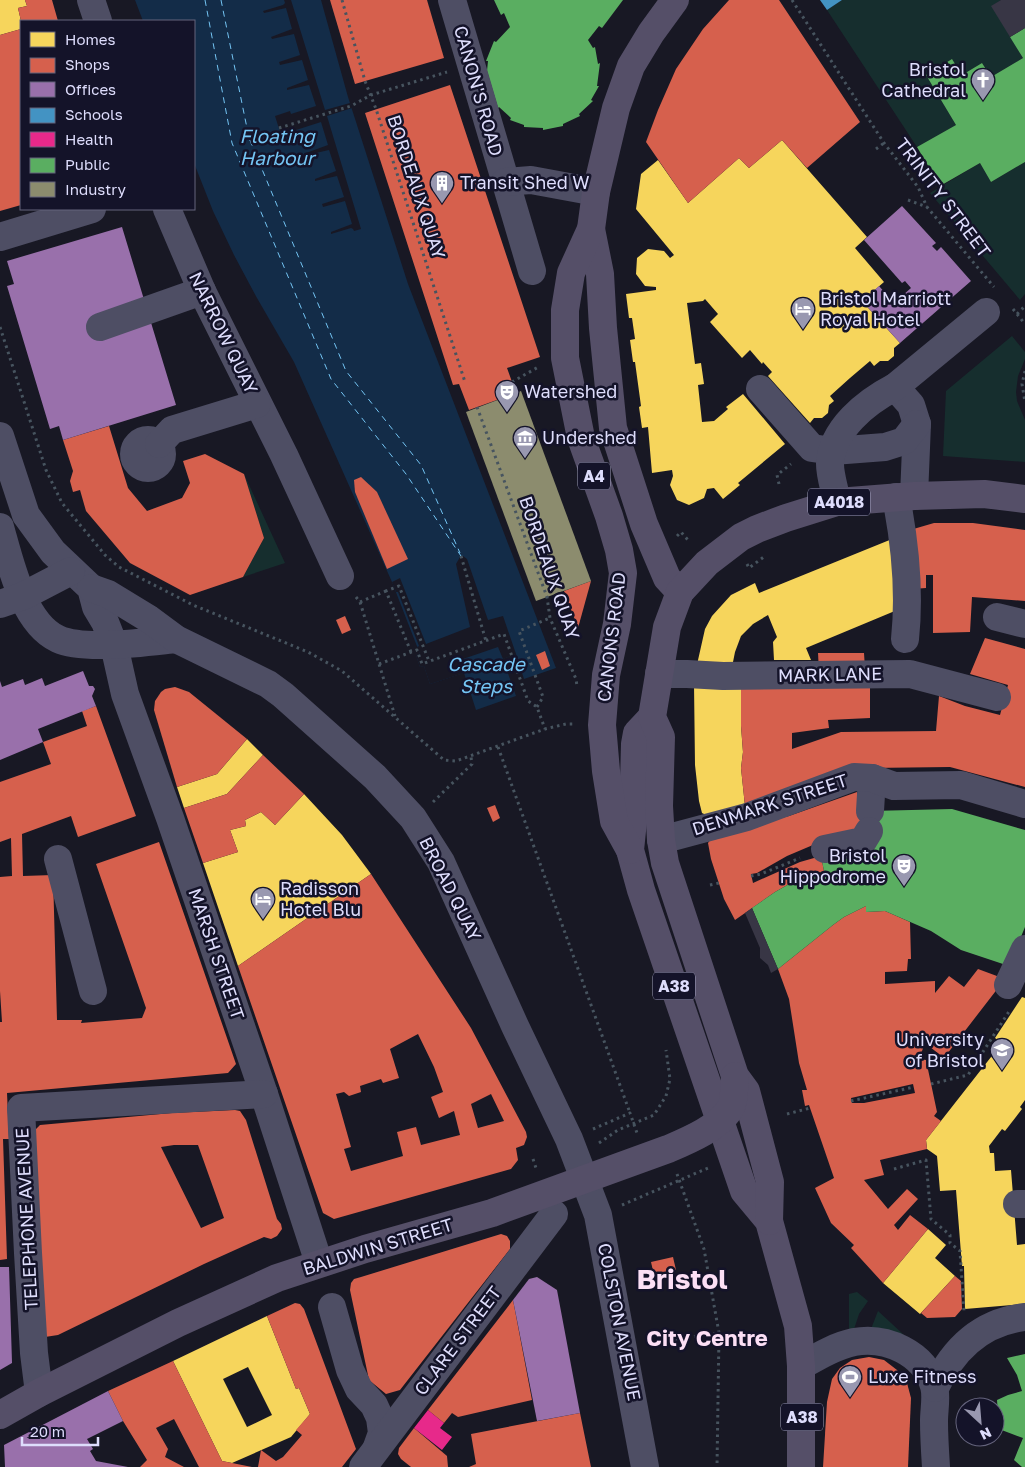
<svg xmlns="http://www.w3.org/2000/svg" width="1025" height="1467" viewBox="0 0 1025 1467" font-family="'Golos Text',sans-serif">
<rect width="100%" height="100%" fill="#181824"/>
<g fill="#162e2e">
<polygon points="842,0 1001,0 992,6 1023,58 991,77 982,63 962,75 952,59 926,75 956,125 917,147 827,10"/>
<polygon points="1025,162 1025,294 1020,300 930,193 980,163 991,182"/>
<polygon points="1012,336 1025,352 1025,359 1018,376 1016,392 1017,401 1025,420 1025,462 943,456 946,391"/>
<polygon points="244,474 285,563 243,577 264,538"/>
<polygon points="857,1292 868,1301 859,1314 854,1329 849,1329 849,1294"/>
<polygon points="878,1311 904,1335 902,1336 871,1329"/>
</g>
<polygon fill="#132c48" points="135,0 321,0 348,97 408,284 556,668 524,679 516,654 503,659 516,696 476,710 464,673 430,684 424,666 420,667 416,655 420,654 392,582 294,362 257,298 234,255 213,211 194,163 194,21 143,21"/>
<g fill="#181824">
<polygon points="284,0 291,0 325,110 350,103 352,108 327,116 361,229 354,231 353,229 351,228 331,234 331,232 352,224 345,201 323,207 322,204 344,197 337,176 315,181 315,179 336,171 329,150 307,155 306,153 328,145 321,122 296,130 297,133 282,138 275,116 290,111 291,114 316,106 309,85 287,90 287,88 308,80 302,60 280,65 279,62 300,55 294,34 272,39 271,37 292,29 286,8 264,13 263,11 283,5 285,3"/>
<polygon points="460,557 463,556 467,559 488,620 503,616 516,654 503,659 498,647 460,660 464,673 430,684 424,666 420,667 416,655 420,654 417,647 419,646 398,592 396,592 392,582 400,578 426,644 470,627 456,564"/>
</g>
<g fill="#f6d55c" fill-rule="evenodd">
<polygon points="0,0 25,0 27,6 18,8 21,21 21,29 0,35"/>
<polygon points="782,140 867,237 855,248 884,282 862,301 900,343 894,348 894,356 888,361 880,361 874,366 870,361 850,378 830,396 834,401 829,405 828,413 822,418 814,418 810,423 768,376 772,372 763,362 762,364 750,350 742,358 710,322 718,314 705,299 703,301 687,303 695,364 701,363 704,384 698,385 702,422 714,421 728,409 726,407 743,394 785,444 738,483 740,485 723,499 714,488 707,489 704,498 689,505 677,500 670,485 673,476 672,470 652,473 648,427 642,428 639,407 641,406 635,362 633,362 630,340 635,339 632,318 629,318 626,294 656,290 656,287 645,286 636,274 637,258 648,249 664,251 670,258 674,255 636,209 641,174 658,160 688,203 739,158 749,168"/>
<polygon points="897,537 902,608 806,648 811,660 774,660 773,642 777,637 768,615 753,624 741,636 735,652 731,672 696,669 705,629 712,616 731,595 755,583 759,593"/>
<polygon points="741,683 741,726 743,752 741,768 745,806 706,815 702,813 699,801 695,765 694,684"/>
<polygon points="247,739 263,755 227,794 184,808 177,787 217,774"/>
<polygon points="304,794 342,835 371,874 238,966 203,863 238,852 230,830 246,826 245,820 261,812 275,825"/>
<polygon points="1022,997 1025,998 1025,1100 1020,1107 1022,1109 1005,1131 1002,1129 989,1146 990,1153 994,1153 995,1171 1011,1170 1017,1245 1025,1244 1025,1303 1023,1304 965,1309 964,1266 962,1266 956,1190 940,1191 937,1156 927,1149 926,1140 1002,1043 995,1038"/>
<polygon points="928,1229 946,1245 935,1258 955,1276 920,1314 883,1283"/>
<path d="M267,1316L296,1389L299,1388L310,1414L291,1437L232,1463L222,1461L173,1361ZM248,1367L272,1415L247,1427L223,1379Z"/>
</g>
<g fill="#d6604d" fill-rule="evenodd">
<polygon points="25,0 52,0 58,21 21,21 18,8 27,6"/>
<polygon points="330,0 427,0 444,58 355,84"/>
<polygon points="729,0 779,0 860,122 807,168 782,140 749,168 739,158 688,203 646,142 658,110 676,69 703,29"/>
<polygon points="21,29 21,205 0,211 0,35"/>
<polygon points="450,85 540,357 507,368 516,393 469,410 459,384 453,385 365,113"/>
<polygon points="109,426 128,488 147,511 182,498 190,483 183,461 205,454 244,474 264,538 243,577 190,595 130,563 86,511 80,490 73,492 70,481 73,471 63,440"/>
<polygon points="361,477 377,492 408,559 387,569 355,492 354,480"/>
<polygon points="934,523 973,523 1025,530 1025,601 972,597 970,632 933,633 933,575 926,575 926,588 912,589 910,530"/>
<polygon points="591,581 578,628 564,591"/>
<polygon points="345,616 351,630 342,634 336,620"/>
<polygon points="985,638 1025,649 1025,787 950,767 869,768 745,806 741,768 743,752 741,726 741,683 870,686 870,718 828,720 829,728 792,733 792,749 841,732 936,731 939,696 965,706 1000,715 1008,685 970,674"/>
<polygon points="545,651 550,666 542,670 536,655"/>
<polygon points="818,653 864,653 865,670 819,671"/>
<polygon points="175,687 189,692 247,739 217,774 177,787 154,710 155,701 161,692 165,689"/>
<polygon points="96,706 136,816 78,837 71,816 22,834 23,876 53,875 57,1020 82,1020 81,1023 142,1018 146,1008 96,864 159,842 236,1064 228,1073 7,1093 9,1139 3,1139 7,1259 0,1260 0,1022 2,1022 0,991 0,877 12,876 11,838 0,842 0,782 51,764 43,742 87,726 82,711"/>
<polygon points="263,755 304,794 275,825 261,812 245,820 246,826 230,830 238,852 203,863 184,808 227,794"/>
<polygon points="857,792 858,801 863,802 861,828 820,842 787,856 757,873 751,874 753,883 800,862 821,856 824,871 791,883 775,892 735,920 724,899 711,859 708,843 713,836 789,816"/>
<polygon points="495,805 500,818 493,822 487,808"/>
<path d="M371,874L471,1028L526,1132L527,1137L524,1145L516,1148L518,1160L511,1169L334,1219L323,1213L238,966ZM418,1034L434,1067L443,1092L431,1097L439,1118L454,1111L460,1135L421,1145L416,1127L397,1132L403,1156L351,1171L344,1149L351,1147L336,1094L344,1092L349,1096L361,1092L360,1086L381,1079L383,1083L399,1078L390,1049ZM491,1094L504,1121L478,1128L471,1104Z"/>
<path d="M866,906V912L885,911L910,922L911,959H908L907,971L885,972V984L935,981V993L949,976L964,987L978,969L1005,979L944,1058L925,1043L919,1059L926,1060L937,1112L934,1116L941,1121L926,1140L927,1149L880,1160L884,1175L864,1180L888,1209L907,1189L918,1199L894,1225L898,1230L910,1215L928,1229L883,1283L851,1248L854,1245L831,1223L815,1188L834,1178L809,1105L805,1106L802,1090H807L799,1063L789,999L778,969L833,925L844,917ZM913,1084L915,1093L864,1103H852L851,1098Z"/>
<path d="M235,1110L240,1111L246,1120L277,1219L281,1224L282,1229L277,1236L271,1239L264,1237L204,1264L58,1335L45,1337L35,1130L40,1125L172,1113ZM174,1145H198L224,1218L201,1228L161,1147Z"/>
<polygon points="501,1234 507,1236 510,1241 510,1249 400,1390 386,1394 369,1380 350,1290 351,1283 354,1279 361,1277"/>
<polygon points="673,1257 676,1270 654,1275 651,1262"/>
<polygon points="955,1276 961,1281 962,1309 955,1317 927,1318 921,1313"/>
<polygon points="513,1300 532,1400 458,1417 452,1413 444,1423 428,1410"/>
<polygon points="295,1303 300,1304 304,1309 356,1449 342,1467 258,1467 261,1450 276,1461 283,1457 302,1435 296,1430 310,1414 299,1388 296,1389 267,1316"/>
<polygon points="869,1357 884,1360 897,1370 907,1383 911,1398 908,1467 823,1467 827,1402 832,1379 840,1368 852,1360"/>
<polygon points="173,1361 222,1461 252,1467 199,1467 174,1419 156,1428 168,1449 165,1457 184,1467 140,1467 147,1460 123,1421 108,1391"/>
<polygon points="580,1413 591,1467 469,1467 476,1464 471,1434"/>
<polygon points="414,1428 447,1456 448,1467 411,1467 401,1459 398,1454 399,1448"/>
</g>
<g fill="#9970ab">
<polygon points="902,206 936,243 932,246 937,251 941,247 971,281 900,343 862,301 879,286 894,303 911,288 905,281 902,283 864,240"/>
<polygon points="122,227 176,405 63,440 59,426 50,429 7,286 14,284 7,261"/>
<polygon points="83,671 89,686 93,686 95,689 92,696 96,706 38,729 43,742 0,760 0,681 2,687 23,679 25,685 42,678 45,686"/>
<polygon points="0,1267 9,1267 12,1363 0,1370"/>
<polygon points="537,1277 557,1290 580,1413 537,1421 513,1300 529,1279"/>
<polygon points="108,1391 123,1421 87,1439 93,1449 90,1451 96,1461 128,1467 5,1467 4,1445"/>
</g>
<polygon fill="#4393c3" points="820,0 842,0 827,10"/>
<polygon fill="#e7298a" points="428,1410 444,1423 440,1428 452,1437 442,1450 414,1428"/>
<g fill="#5aae61">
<polygon points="494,0 623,0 602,28 599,26 588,40 593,48 595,47 598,64 600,63 597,86 599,86 591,100 593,101 579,114 580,116 563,124 563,126 543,130 543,128 524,127 524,125 510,120 511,118 499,107 498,108 487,71 488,61 486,61 494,41 496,42 510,27 504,13 501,15"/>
<polygon points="1025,28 1025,162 991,182 980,163 940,186 917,147 956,125 926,75 952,59 962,75 982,63 991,77 1023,58 1010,37"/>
<polygon points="952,809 1025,830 1025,927 1009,966 961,950 931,931 885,911 866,912 866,906 844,917 833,925 778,969 752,908 775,892 791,883 824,871 821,856 861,828 870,811"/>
<polygon points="1025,1354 1025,1467 1022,1467 1014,1460 1023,1438 999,1429 997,1400 1008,1395 1022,1391 1017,1375 1007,1358"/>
</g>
<polygon fill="#8c8c6e" points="521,391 591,581 536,601 466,412"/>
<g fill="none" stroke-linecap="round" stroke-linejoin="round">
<g stroke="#74c5f4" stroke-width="1" stroke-dasharray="6 5" stroke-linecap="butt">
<polyline points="205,0 232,143 331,379 406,474 461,556"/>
<polyline points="221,0 249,138 346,371 421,465 460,553"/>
</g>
</g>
<g fill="#383645">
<polygon points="1001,0 1025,0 1025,28 1010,37 991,6"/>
<polygon points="752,908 778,969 771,973 768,965 760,958 760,948 745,913"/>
</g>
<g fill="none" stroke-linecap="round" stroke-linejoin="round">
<g stroke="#47545f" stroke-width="3" stroke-dasharray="2.5 4" stroke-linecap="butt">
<polyline points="342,0 365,81 376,109 465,382"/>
<polyline points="792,0 884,143 918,187 927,207 994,287"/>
<polyline points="279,128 351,106 371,95 447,72"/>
<polyline points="876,149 884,143"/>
<polyline points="908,200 927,207"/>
<polyline points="1013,309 1025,324"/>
<polyline points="1017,314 1025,306"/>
<polyline points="0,327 46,470 62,503 105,555 119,567 193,605 308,652 342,671 444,760 456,761 545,729 566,724 576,724"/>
<polyline points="1025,371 1022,384 1025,402"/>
<polyline points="512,382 540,366"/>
<polyline points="477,407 547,597 550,618 576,679 577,686"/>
<polyline points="779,484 777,475 791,464"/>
<polyline points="677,536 681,532 688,540"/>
<polyline points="461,556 486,641"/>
<polyline points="747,564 749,568 765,556"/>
<polyline points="356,597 360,602 395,716"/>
<polyline points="360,602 386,591"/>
<polyline points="411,652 386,591 399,586 429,661"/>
<polyline points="379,664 417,650 422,664 504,634 528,701 537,707 545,729"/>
<polyline points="537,707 543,697 519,631 550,618"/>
<polyline points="498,747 630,1113"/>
<polyline points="433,802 472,764 471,757"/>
<polyline points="751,876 761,874 800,858"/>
<polyline points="710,885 719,883"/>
<polyline points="931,1084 968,1075 1010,1010"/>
<polyline points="851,1101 914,1087"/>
<polyline points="787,1114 810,1108"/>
<polyline points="593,1129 630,1113 637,1133"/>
<polyline points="599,1143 618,1130 654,1115 666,1096 670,1079 666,1050"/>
<polyline points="533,1159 536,1168"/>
<polyline points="894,1169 926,1160 931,1219 950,1235 950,1243 960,1251 964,1311"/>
<polyline points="677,1174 704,1249 719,1333 717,1467"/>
<polyline points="622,1205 708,1168"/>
<polyline points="649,1343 719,1333"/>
<polyline points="995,1419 997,1419"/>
</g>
<g stroke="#4e4e64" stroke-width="28">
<polyline points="91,0 98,21"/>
<polyline points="452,0 532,271"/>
<polyline points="505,182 531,180 596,192"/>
<polyline points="167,209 202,291 284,455 340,576"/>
<polyline points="0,237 92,209"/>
<polyline points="100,327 202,291"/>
<polyline points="895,387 911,405 917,424 914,496"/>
<polyline points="760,389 812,448 833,451 885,447 904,441 917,424"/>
<polyline points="0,436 26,515 53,552 91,588 96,607 105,622 114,645 125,694 170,818 264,1094 319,1263"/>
<circle cx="148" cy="454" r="14"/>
<polyline points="159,444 172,430 257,404"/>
<path d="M896,497C905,543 910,592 905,639"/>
<path d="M837,502C835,490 830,476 830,464C832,429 866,402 895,387L986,312"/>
<path d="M0,527C10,562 23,623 58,639C84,651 147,642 176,639"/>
<polyline points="91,588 108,594 149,619 176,639 268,684 283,695 375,777 413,818 441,862 515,1026 569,1139 598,1215 645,1467"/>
<polyline points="0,604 23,596 71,571"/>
<polyline points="997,617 1025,624"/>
<polyline points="659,674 687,674 723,676 910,674 997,697"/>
<polyline points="870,811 872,778"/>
<polyline points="661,840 747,817 854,777 872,778 894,786 961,785 1025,804"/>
<polyline points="825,849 863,841 869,831"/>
<polyline points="58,859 93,991"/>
<polyline points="1008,985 1025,949"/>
<polyline points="1017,1204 1025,1204"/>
<polyline points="332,1307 350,1370 359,1389 374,1405 380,1418 382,1433 377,1447"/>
<path d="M801,1366C817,1357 835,1346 854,1342C886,1336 924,1353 934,1386C937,1396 934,1410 934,1421C934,1436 935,1452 936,1467"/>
<path d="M935,1388C953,1349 981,1322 1025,1317"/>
<polyline points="39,1393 34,1353 28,1253 21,1108 264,1094"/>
<polyline points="363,1467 554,1214"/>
</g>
<g stroke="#554f68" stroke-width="28">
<polyline points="591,229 600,274 603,328 613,428 644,524 667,578 680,592"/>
<polyline points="652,717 637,733 635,744 633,821 630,850 641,890 744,1191 769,1221 798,1326 801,1366 801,1467"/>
<polyline points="630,850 614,821 606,771 602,725 606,675 617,624 623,573 619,550 609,516 581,438 565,358 565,310 571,273 591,229 596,192 616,108 631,66 651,33 675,0"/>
<polyline points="769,1221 770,1182 746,1091 735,1076 665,863 661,840 659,806 661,737 652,717 667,627 680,592 707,563 741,537 757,529 786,518 837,502 914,496 984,494 1025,499"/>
<path d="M0,1415L39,1393L178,1323L277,1278L365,1249L492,1213L668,1149C687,1141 721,1127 731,1107C735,1099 734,1085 735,1076"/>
</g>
</g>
<defs>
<g id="church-pin" transform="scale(1.25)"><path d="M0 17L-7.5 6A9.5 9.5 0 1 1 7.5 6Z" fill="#9998b0" stroke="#141329"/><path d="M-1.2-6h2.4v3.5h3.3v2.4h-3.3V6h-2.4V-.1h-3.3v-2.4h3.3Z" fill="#fff"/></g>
<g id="building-pin" transform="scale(1.25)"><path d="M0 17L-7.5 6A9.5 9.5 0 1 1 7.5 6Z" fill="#9998b0" stroke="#141329"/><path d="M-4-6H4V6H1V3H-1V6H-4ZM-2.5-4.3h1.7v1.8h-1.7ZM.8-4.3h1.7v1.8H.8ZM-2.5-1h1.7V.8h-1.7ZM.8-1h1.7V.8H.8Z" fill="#fff"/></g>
<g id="hotel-pin" transform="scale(1.25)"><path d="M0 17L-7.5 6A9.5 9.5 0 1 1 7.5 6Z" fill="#9998b0" stroke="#141329"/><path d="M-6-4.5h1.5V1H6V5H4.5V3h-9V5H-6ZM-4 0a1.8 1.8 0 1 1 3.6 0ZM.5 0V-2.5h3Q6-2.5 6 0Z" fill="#fff"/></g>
<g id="theatre-pin" transform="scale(1.25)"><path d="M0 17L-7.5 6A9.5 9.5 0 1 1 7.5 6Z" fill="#9998b0" stroke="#141329"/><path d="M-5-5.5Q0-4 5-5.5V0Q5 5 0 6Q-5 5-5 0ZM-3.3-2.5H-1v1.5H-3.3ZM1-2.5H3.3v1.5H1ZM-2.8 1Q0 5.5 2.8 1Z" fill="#fff"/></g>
<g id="museum-pin" transform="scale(1.25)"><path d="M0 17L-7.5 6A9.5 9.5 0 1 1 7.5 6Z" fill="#9998b0" stroke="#141329"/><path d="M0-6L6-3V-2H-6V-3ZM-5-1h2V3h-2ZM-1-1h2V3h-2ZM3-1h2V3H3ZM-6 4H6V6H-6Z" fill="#fff"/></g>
<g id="university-pin" transform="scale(1.25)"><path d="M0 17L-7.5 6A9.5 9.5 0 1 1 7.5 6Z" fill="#9998b0" stroke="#141329"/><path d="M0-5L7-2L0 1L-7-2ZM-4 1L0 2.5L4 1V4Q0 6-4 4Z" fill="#fff"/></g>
<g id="stadium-pin" transform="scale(1.25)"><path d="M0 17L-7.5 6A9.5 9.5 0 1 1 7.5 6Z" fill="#9998b0" stroke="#141329"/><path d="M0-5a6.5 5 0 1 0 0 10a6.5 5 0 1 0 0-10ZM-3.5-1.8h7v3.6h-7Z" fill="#fff"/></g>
</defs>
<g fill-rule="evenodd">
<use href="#church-pin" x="983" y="80"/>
<use href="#building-pin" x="442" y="183"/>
<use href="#hotel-pin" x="803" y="309"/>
<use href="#theatre-pin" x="507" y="392"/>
<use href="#museum-pin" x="525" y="438"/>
<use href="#theatre-pin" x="904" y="866"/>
<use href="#hotel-pin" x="263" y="899"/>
<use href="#university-pin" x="1002" y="1050"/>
<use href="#stadium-pin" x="850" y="1377"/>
</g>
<g text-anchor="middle" stroke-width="5" stroke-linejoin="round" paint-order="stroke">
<g fill="#141329" stroke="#a1a0bd" stroke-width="1">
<rect x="578" y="462.5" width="32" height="27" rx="4"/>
<rect x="808" y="488.5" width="62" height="27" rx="4"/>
<rect x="653" y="972.5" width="42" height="27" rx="4"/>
<rect x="781" y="1403.5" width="42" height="27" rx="4"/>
</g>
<g font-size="16" font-weight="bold" fill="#deddfc">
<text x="594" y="482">A4</text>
<text x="839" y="508">A4018</text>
<text x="674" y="992">A38</text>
<text x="802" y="1423">A38</text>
</g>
<g font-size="18" fill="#deddfc" stroke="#141329" text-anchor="start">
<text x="966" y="76" text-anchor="end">Bristol<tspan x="966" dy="21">Cathedral</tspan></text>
<text x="460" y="189">Transit Shed W</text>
<text x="820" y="305">Bristol Marriott<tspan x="820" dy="21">Royal Hotel</tspan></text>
<text x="524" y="398">Watershed</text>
<text x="542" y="444">Undershed</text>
<text x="886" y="862" text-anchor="end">Bristol<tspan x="886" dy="21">Hippodrome</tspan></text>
<text x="280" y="895">Radisson<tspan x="280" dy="21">Hotel Blu</tspan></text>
<text x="984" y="1046" text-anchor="end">University<tspan x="984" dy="21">of Bristol</tspan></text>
<text x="868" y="1383">Luxe Fitness</text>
</g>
<g font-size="18" fill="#deddfc" stroke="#141329">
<text transform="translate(478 91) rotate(74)" y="6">CANON'S ROAD</text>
<text transform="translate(416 187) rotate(72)" y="6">BORDEAUX QUAY</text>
<text transform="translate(943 198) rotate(53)" y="6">TRINITY STREET</text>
<text transform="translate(223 333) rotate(64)" y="6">NARROW QUAY</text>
<text transform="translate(549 568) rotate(71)" y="6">BORDEAUX QUAY</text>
<text transform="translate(612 637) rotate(-83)" y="6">CANONS ROAD</text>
<text transform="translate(830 675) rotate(-1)" y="6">MARK LANE</text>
<text transform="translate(770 805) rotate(-18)" y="6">DENMARK STREET</text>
<text transform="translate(450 889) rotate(63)" y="6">BROAD QUAY</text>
<text transform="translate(216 954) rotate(71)" y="6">MARSH STREET</text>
<text transform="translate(27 1219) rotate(-93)" y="6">TELEPHONE AVENUE</text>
<text transform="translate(378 1247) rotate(-17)" y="6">BALDWIN STREET</text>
<text transform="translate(619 1322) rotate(79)" y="6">COLSTON AVENUE</text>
<text transform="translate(458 1341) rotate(-53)" y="6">CLARE STREET</text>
</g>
<g font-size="19" font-style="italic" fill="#74c5f4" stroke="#141329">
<text x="277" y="143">Floating<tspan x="277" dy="22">Harbour</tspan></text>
<text x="486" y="671">Cascade<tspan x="486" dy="22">Steps</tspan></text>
</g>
<g font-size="22" font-weight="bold" fill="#fcdff5" stroke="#141329">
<text x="707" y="1346">City Centre</text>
</g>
<g font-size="28" font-weight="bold" fill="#fcdff5" stroke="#141329">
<text x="682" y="1289">Bristol</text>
</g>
</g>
<rect x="20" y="20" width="175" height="190" fill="#141329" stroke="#65647d"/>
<rect x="30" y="32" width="25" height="15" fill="#f6d55c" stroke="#65647d"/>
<text x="65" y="45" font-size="15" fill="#deddfc">Homes</text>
<rect x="30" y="58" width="25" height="15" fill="#d6604d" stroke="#65647d"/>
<text x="65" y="70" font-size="15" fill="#deddfc">Shops</text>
<rect x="30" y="82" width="25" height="15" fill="#9970ab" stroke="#65647d"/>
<text x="65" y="95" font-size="15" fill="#deddfc">Offices</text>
<rect x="30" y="108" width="25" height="15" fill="#4393c3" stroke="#65647d"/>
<text x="65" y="120" font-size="15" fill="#deddfc">Schools</text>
<rect x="30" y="132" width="25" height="15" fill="#e7298a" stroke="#65647d"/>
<text x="65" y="145" font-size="15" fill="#deddfc">Health</text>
<rect x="30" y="158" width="25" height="15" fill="#5aae61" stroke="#65647d"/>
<text x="65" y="170" font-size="15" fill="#deddfc">Public</text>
<rect x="30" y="182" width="25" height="15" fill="#8c8c6e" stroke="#65647d"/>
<text x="65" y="195" font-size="15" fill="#deddfc">Industry</text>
<g transform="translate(980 1422) rotate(154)"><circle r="24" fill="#141329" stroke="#65647d"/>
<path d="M0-4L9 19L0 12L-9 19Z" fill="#9998b0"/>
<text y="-8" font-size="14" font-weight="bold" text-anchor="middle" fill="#deddfc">N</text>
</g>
<path d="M22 1437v8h76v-8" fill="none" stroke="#deddfc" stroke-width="2.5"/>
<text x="30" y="1437" font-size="15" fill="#deddfc" stroke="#141329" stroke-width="4" paint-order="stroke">20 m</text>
</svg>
